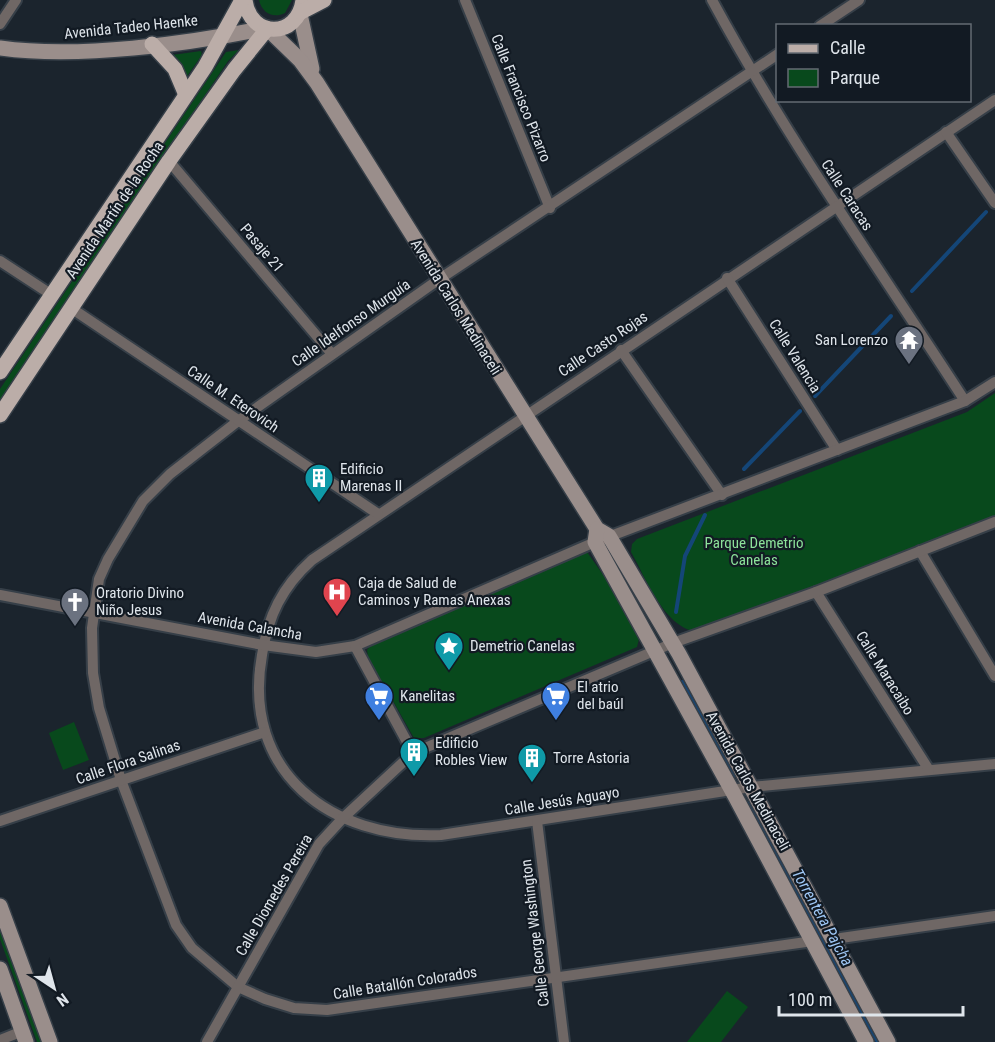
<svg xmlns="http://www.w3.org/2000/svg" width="995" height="1042" viewBox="0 0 995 1042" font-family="'Roboto Condensed',sans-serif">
<rect width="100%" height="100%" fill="#1b242d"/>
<g fill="#08491c">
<path d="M259,0H292L285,13C273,19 262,13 259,0Z"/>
<polygon points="239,50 228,61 0,401 0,389 226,52"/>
<polygon points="201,51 202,55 185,79 172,55"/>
<path d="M995,393V517L699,632C665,630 646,578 631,552L632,544L637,539L967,412Z"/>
<polygon points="587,552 604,576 639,639 637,647 424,738 414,738 368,657 367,650 372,643"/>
<polygon points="74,722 89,760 63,770 49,733"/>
<polygon points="0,925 42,1042 37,1042 0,939"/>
<polygon points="727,991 748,1007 721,1042 687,1042"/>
</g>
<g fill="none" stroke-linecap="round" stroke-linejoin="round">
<g stroke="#144678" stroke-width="4">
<polyline points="912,291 986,212"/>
<polyline points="815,396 891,316"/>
<polyline points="744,469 800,411"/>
<polyline points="676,612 685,556 705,515"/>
<polyline points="682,682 733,776"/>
<polyline points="747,803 878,1042"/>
</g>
<g stroke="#363f48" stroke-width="14">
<g id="street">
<polyline points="465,0 550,208"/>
<path d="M712,0C787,139 879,268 965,401"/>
<polyline points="0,24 16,0"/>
<polyline points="820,26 859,0"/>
<polyline points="778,54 438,280 238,421 170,474 143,501 108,559 99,579 92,628 93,673 99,708 121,780 176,925 192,948 238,987 265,999 294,1008 327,1010 813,941"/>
<path d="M995,100L312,560C282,587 268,616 262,655C241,772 331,840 441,835L751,787L995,764"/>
<polyline points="946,132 995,203"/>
<polyline points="169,161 332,354"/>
<polyline points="0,261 52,295"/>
<polyline points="727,278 837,450"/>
<polyline points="71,308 378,514"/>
<polyline points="621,350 722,495"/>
<polyline points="920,551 995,676"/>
<polyline points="816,592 929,770"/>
<polyline points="0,595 263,645 316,652 355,646 595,542 965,401 995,382"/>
<polyline points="355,646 413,753"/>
<polyline points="0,821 265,732"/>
<polyline points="537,821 564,1042"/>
<polyline points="834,939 995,916"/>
<polyline points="0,1040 23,1031"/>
<polyline points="207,1042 319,844 342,819 413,753 673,643 816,592 995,522"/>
</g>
</g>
<g stroke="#363f48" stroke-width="18">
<g id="secondary">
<polyline points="300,14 312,69"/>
<polyline points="268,29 300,60 317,83 597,529 609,536 679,654 888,1042"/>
<path d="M0,48C79,59 187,44 266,28"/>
<polyline points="597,529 595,542 736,798 866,1042"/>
<polyline points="0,906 50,1042"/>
<polyline points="0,969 26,1042"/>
</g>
</g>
<g stroke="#363f48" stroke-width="18">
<g id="primary">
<path d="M245,0C250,39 298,39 303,0"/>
<polyline points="301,12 324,0"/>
<polyline points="152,44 175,69 186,95"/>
<polyline points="0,372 205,67 242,0"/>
<polyline points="0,415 169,161 234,70 267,29"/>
</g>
</g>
<use href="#street" stroke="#6f6765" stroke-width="10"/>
<use href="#secondary" stroke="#9a8e8b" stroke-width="15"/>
<use href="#primary" stroke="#bbada8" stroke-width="15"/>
</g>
<defs>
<g id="temple-pin" transform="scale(1.5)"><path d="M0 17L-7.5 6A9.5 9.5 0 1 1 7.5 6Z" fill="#6b7280" stroke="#121a23"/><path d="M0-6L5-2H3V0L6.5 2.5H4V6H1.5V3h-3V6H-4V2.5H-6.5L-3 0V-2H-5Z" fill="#fff"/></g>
<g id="building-pin" transform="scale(1.5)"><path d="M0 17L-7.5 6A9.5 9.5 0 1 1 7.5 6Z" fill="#0f9aa8" stroke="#121a23"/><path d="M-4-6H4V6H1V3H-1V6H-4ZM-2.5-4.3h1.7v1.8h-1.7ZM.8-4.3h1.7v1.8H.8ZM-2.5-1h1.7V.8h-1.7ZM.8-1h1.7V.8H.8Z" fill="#fff"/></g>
<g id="hospital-pin" transform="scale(1.5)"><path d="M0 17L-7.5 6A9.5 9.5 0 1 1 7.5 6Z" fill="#e0444e" stroke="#121a23"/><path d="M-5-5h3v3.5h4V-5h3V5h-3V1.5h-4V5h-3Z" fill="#fff"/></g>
<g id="church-pin" transform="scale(1.5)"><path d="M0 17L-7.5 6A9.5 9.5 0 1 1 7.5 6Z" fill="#6b7280" stroke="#121a23"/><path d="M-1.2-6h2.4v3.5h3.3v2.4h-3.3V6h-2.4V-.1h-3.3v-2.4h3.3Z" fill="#fff"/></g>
<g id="sight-pin" transform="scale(1.5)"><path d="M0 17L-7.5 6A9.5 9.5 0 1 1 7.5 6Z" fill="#0f9aa8" stroke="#121a23"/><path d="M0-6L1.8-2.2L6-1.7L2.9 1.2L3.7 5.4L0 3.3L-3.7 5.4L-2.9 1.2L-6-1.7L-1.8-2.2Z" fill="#fff"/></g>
<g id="supermarket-pin" transform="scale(1.5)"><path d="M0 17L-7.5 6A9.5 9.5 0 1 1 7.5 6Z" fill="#3f7fe0" stroke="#121a23"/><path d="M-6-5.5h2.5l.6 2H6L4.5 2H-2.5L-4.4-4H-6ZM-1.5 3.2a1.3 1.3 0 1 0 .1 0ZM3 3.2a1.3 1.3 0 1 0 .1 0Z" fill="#fff"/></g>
</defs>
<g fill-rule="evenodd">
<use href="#temple-pin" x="909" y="340"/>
<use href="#building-pin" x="319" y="478"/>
<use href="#hospital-pin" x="337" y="592"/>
<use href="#church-pin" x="75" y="602"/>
<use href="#sight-pin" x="449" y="646"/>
<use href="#supermarket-pin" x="379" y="696"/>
<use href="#supermarket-pin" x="556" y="696"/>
<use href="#building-pin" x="414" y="752"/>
<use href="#building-pin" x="532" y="758"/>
</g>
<g text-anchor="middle" stroke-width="4.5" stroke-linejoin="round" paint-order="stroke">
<g font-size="15" fill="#dfe5eb" stroke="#121a23">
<text transform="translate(131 27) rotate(-6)" y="5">Avenida Tadeo Haenke</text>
<text transform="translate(521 98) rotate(68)" y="5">Calle Francisco Pizarro</text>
<text transform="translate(847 195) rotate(57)" y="5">Calle Caracas</text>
<text transform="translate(115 210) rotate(-56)" y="5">Avenida Martín de la Rocha</text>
<text transform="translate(262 248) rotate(50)" y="5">Pasaje 21</text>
<text transform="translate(456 307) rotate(58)" y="5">Avenida Carlos Medinaceli</text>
<text transform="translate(351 323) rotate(-35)" y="5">Calle Idelfonso Murguía</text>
<text transform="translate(603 344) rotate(-34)" y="5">Calle Casto Rojas</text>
<text transform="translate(795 356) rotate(58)" y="5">Calle Valencia</text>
<text transform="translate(233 399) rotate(34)" y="5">Calle M. Eterovich</text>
<text transform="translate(250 626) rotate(10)" y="5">Avenida Calancha</text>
<text transform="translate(885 673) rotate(58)" y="5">Calle Maracaibo</text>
<text transform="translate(128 762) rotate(-19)" y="5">Calle Flora Salinas</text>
<text transform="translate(748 781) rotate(61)" y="5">Avenida Carlos Medinaceli</text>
<text transform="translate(562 801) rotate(-9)" y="5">Calle Jesús Aguayo</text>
<text transform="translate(274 895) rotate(-60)" y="5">Calle Diomedes Pereira</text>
<text transform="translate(535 933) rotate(-97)" y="5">Calle George Washington</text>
<text transform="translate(405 983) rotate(-9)" y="5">Calle Batallón Colorados</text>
</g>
<g font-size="15" fill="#dfe5eb" stroke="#121a23" text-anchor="start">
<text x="888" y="345" text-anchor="end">San Lorenzo</text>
<text x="340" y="474">Edificio<tspan x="340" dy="17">Marenas II</tspan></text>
<text x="358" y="588">Caja de Salud de<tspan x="358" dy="17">Caminos y Ramas Anexas</tspan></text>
<text x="96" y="598">Oratorio Divino<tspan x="96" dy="17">Niño Jesus</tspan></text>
<text x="470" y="651">Demetrio Canelas</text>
<text x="577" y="692">El atrio<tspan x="577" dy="17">del baúl</tspan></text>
<text x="400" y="701">Kanelitas</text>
<text x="435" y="748">Edificio<tspan x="435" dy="17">Robles View</tspan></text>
<text x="553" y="763">Torre Astoria</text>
</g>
<g font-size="15" fill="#8ce29a" stroke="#121a23">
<text x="754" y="548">Parque Demetrio<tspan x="754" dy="17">Canelas</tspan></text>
</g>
<g font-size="16" font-style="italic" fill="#9fc7f5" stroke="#121a23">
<text transform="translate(823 917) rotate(61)" y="6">Torrentera Pajcha</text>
</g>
</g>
<rect x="776" y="24" width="195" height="78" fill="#121a23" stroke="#646b73" stroke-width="1.5"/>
<rect x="788" y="44" width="30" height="9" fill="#bbada8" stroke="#646b73" stroke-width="1.5"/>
<text x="830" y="54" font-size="18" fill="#dfe5eb">Calle</text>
<rect x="788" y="69" width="30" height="18" fill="#08491c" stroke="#646b73" stroke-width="1.5"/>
<text x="830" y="84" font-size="18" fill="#dfe5eb">Parque</text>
<g transform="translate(54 988) rotate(144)" stroke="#121a23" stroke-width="4.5" paint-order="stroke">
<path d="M0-4.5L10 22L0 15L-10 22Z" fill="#dfe5eb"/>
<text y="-9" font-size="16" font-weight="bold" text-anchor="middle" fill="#dfe5eb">N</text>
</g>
<path d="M779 1006v9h184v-9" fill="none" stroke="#dfe5eb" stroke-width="3"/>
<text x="788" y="1006" font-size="18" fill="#dfe5eb" stroke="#121a23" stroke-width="4.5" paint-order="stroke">100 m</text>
</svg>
